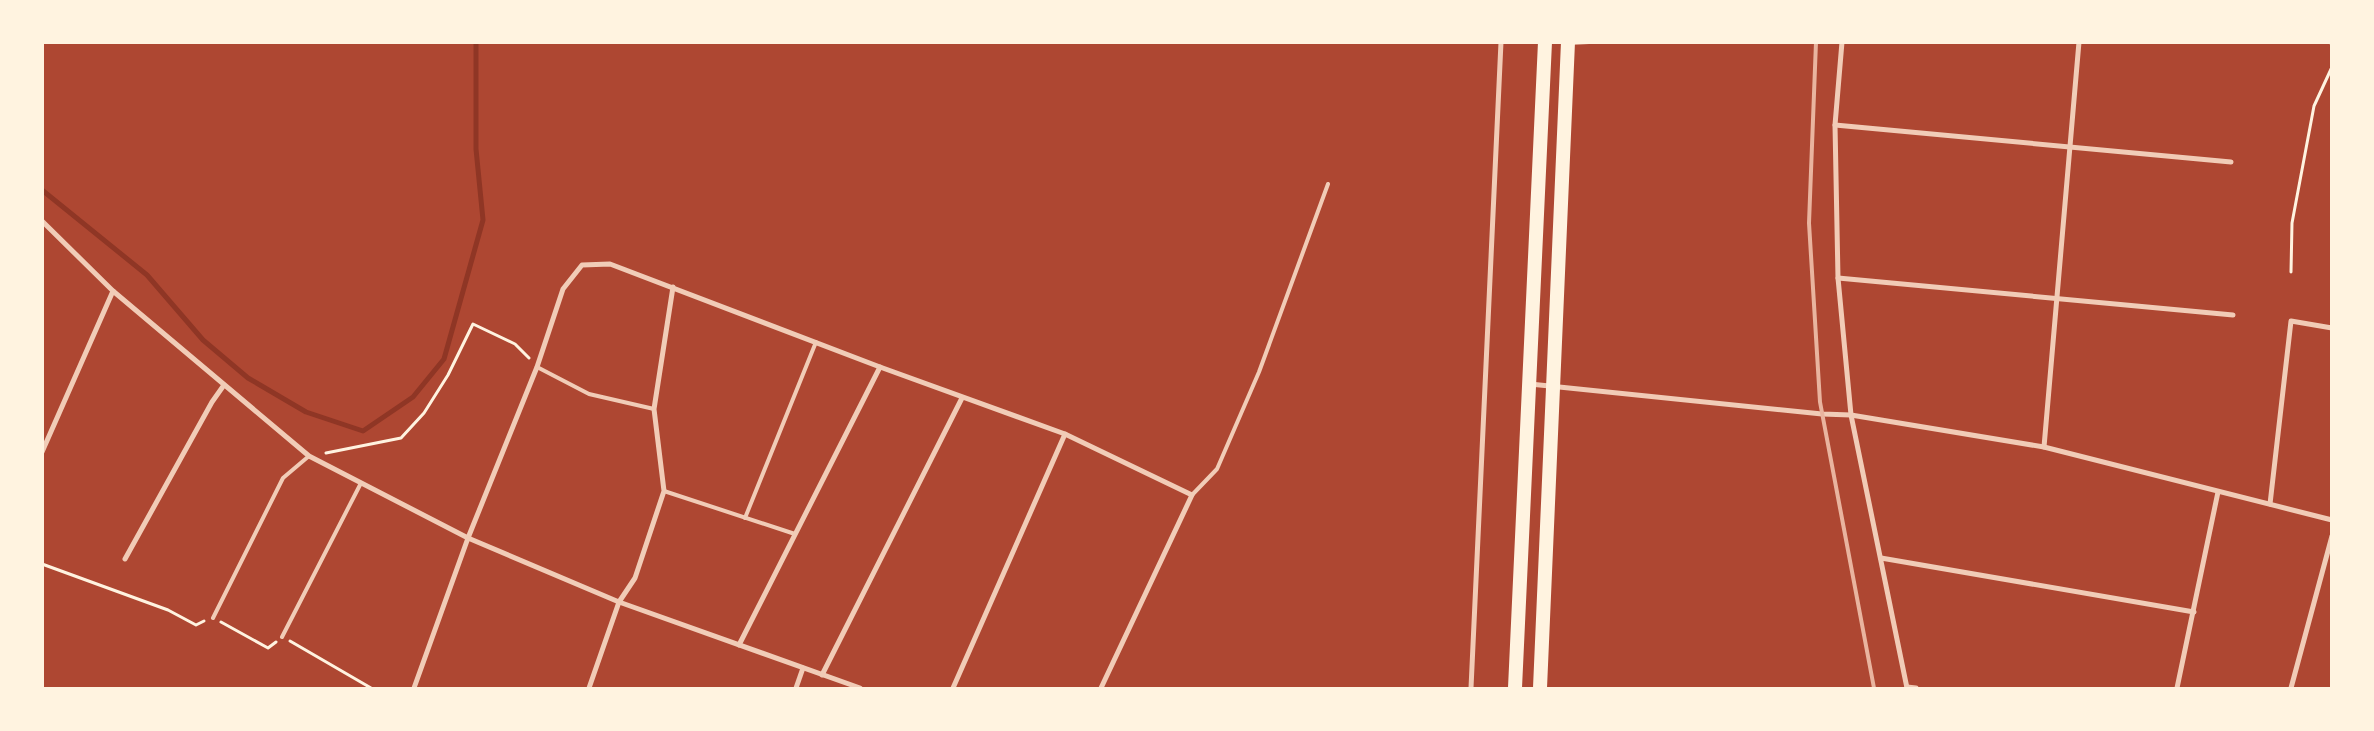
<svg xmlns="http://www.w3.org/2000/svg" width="2374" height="731" viewBox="0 0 2374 731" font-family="'Source Sans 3',sans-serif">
<rect width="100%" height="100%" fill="#c8553d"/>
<rect fill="#ae4732" x="43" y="43" width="2288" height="645"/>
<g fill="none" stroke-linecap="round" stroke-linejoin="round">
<polyline stroke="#8f3625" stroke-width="5" points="42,190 147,275 203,340 248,378 306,412 363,431 413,397 444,359 483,220 476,149 476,42"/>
<g stroke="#fff3e0" stroke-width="3">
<polyline points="2329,42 2332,44"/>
<polyline points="2291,272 2292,223 2314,106 2332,67"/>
<polyline points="326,453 401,438 424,413 448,375 473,324 515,344 529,358"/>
<polyline points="42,564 168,610 196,625 204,621"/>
<polyline points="221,622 268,648 276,642"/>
<polyline points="290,641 371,688"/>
</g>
<g stroke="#f1ccb7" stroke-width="4">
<polyline points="1570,43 1589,42"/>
<polyline points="537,367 589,394 654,409"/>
<polyline points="664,491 795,534"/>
<polyline points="1192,495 1217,469 1259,372 1328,184"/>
<polyline points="745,518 816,342"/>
<polyline points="213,618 283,478 309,456"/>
<polyline points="282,637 361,483"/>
</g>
<g stroke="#f1ccb7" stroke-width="5">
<polyline points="1842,42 1835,125 1838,278 1851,415 1907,688"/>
<polyline points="1835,125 2231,162"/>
<polyline points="42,221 113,291 309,456 468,538 619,602 860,688"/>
<polyline points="1838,278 2233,315"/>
<polyline points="1530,384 1822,414 1851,415 2044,447 2332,520"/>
<polyline points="2044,447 2079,42"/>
<polyline points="42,452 113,291"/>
<polyline points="2270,504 2291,321 2332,328"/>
<polyline points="1881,558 2194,612"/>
<polyline points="125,559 212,402 224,385"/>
<polyline points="739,645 880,367"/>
<polyline points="822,675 962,398"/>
<polyline points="1907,687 1916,688"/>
<polyline points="414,688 468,538 537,367 563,289 582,265 610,264 880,367 1065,434 1192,495 1101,688"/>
<polyline points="589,688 619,602 635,578 664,491 654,409 673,287"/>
<polyline points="796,688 803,668"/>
<polyline points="953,688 1065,434"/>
<polyline points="1471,688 1501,42"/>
<polyline points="2177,688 2218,492"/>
<polyline points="2291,688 2332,536"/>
</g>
<g stroke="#fff3e0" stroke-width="14">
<polyline points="1515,688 1545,42"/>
<polyline points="1540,688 1568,42"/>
</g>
<polyline stroke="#e9b49f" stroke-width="4" points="1816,42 1809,223 1820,402 1874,688"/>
</g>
<rect width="2374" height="731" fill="none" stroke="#fff3e0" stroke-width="88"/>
</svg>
